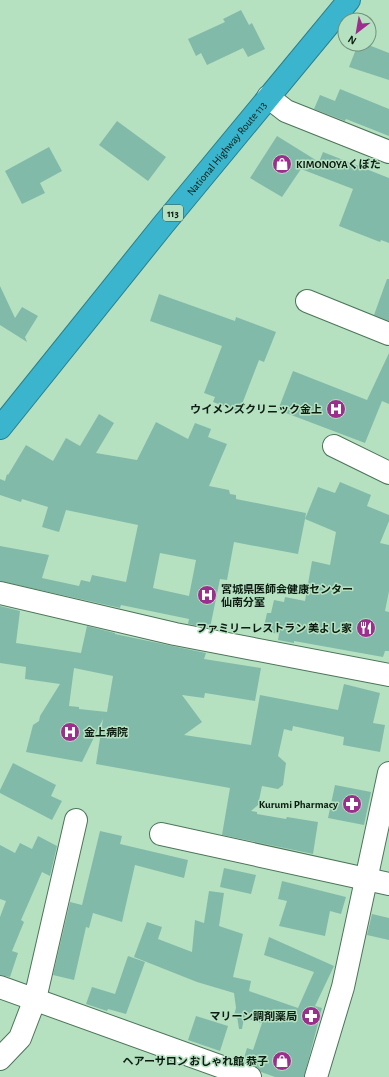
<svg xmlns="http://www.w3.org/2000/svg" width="389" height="1077" viewBox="0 0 389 1077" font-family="'Alegreya Sans','Noto Sans JP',sans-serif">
<rect width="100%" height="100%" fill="#b5e1c1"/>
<g fill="#82baa9" fill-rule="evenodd">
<polygon points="241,10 249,25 252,23 265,49 248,57 243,48 207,65 201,53 196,56 188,39 225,22 223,19"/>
<polygon points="358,44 366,44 389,53 389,80 349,67"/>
<polygon points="340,89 389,109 389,136 346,119 345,121 314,109 320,95 335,101"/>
<polygon points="117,121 166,157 148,181 99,145"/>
<polygon points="277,136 319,162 323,152 389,178 389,243 381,240 380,242 339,226 353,189 301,169 282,197 250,178"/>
<polygon points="49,147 62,171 40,183 45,193 22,204 5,171"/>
<polygon points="387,279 389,279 389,321 374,315"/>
<polygon points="0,286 15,318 22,307 38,316 25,337 27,342 0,325"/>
<polygon points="159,294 235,321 236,317 276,332 264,362 259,360 239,412 213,402 215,397 204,393 222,346 150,321"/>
<polygon points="389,353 389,404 382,401 365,443 278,410 293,371 367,400"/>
<path d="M99,414L114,423L96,453L137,460L156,422L188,439L195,423L211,429L208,437L227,444L209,486L229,490L230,494L236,495V499L306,513L305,519L318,487L335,493L340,482L371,495L367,506L389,515V521L380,543L389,545V591L385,611L389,612V651H385L383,657L294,641V643L278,640L279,634L263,631L267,613H271L274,600L284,602L285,597L305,601L312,561L330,565L336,532L305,519L298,554L234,542L227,580L220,579L210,628L188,624L189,619L121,605L120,608L0,581V546L49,555L42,578L79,586L81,580L90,582L92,575L126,582L138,525L66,510L59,532L42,527L48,507L22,499L21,502L0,495V479L5,481L7,474L8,475L26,445L53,461L66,438L80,446ZM160,553L196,560L189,596L153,588Z"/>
<path d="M0,606L20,611L16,643L81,653L87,626L115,633V634L206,653L204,659L261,668L255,701L205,693L204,698L182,695L202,722L184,735L251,745L260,695L338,710L344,684L380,693L373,723L385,725L380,752L343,745L344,737L293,726L292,731L284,729L278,756L286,763L283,785L278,789L262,786L258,805L251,811L257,812V814L286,819L287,817L318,822L313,854L222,835L230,788L96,764L103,719L82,762L26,752L33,725L39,721L40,716L60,684L25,679L26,667L0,663ZM74,668L113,676L107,712L79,709V707L69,706Z"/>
<polygon points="13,763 56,785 51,796 62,801 52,820 0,793 0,790"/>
<polygon points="335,785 371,792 364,825 328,818"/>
<polygon points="100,831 122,836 120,844 188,860 184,878 135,865 122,922 93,913 89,928 86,927 74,980 53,975 70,902 82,905"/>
<polygon points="38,836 57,846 50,876 42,872 21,920 24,922 12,951 18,953 10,977 0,975 0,917 6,901 0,899 0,845 15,853 20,843 32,849"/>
<polygon points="224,868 256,875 251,894 220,887"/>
<polygon points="282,881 346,897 341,914 330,911 325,936 279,926 287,901 278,899"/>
<polygon points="209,891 224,893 219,926 243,934 233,977 251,981 249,991 298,1008 314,972 264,955 269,937 334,966 315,1006 322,1008 304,1077 275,1077 261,1072 259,1069 255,1065 243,1061 247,1048 253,1050 262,1023 244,1018 242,1029 239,1029 237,1016 234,1015 236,1008 234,993 197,982 134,957 147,922 162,927 158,939 192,952 195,920 204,923"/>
<polygon points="372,914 389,918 389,940 367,935"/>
<polygon points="128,956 145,962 126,1014 108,1009 107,1011 86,1004 92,987 115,994"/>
<polygon points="196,1016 228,1026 220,1051 188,1040"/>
</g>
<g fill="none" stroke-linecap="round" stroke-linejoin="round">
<g stroke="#4c7559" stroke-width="24">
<g id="minor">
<polyline points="268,97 286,111 389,152"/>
<polyline points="307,301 389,334"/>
<polyline points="334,446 389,473"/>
<polyline points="0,593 175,634 389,675"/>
<polyline points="161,834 389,884"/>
<polyline points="0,987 250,1077"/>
<polyline points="0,1059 20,1038 35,999 76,820"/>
<polyline points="316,1077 343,987 389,773"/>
</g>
</g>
<g stroke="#2b7f8b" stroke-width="24">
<g id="highway">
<path id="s1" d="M0,428L163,225L349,0"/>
</g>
</g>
<use href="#minor" stroke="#fff" stroke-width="22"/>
<use href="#highway" stroke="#3bb5cd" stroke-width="22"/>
</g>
<defs>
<g id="shop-disc" transform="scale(1)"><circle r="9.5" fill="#9c2f8e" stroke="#b5e1c1"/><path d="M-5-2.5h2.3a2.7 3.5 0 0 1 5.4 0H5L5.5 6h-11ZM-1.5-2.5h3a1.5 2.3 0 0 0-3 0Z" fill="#fff"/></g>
<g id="hospital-disc" transform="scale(1)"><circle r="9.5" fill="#9c2f8e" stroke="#b5e1c1"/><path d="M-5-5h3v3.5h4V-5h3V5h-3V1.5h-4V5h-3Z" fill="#fff"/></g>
<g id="restaurant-disc" transform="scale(1)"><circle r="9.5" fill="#9c2f8e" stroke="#b5e1c1"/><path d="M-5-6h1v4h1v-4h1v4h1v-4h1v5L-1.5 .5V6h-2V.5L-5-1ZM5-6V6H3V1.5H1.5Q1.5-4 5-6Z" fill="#fff"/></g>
<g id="pharmacy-disc" transform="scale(1)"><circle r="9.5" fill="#9c2f8e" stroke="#b5e1c1"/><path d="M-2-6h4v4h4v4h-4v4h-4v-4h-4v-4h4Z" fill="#fff"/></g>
</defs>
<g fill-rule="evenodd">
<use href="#shop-disc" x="282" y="164"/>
<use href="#hospital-disc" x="336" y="409"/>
<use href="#hospital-disc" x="207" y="595"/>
<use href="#restaurant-disc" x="366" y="628"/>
<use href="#hospital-disc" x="70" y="732"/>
<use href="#pharmacy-disc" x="352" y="804"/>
<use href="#pharmacy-disc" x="311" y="1016"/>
<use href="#shop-disc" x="282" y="1061"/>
</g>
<g text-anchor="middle" stroke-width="3" stroke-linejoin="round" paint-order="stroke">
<rect fill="#b5e1c1" stroke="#3f5746" stroke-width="1" x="163" y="205" width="20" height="16" rx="3"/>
<g font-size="10" font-weight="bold" fill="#0c1c11">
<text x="173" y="217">113</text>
</g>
<g font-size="11" fill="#0c1c11" stroke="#b5e1c1">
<text dy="4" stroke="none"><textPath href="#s1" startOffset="360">National Highway Route 113</textPath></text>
</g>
<g font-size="11" font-weight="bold" fill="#0c1c11" stroke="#b5e1c1" text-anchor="end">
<text x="296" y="168" text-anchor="start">KIMONOYAくぼた</text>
<text x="322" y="413">ウイメンズクリニック金上</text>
<text x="221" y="593" text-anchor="start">宮城県医師会健康センター<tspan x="221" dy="13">仙南分室</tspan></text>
<text x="352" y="632">ファミリーレストラン 美よし家</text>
<text x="84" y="736" text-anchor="start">金上病院</text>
<text x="338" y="808">Kurumi Pharmacy</text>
<text x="297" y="1020">マリーン調剤薬局</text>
<text x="268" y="1065">ヘアーサロン おしゃれ館 恭子</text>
</g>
</g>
<g transform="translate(357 32) rotate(211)"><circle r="19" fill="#b5e1c1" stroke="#71927b"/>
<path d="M0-3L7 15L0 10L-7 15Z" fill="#9c2f8e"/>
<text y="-6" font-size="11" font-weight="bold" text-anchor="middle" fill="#0c1c11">N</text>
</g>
</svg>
